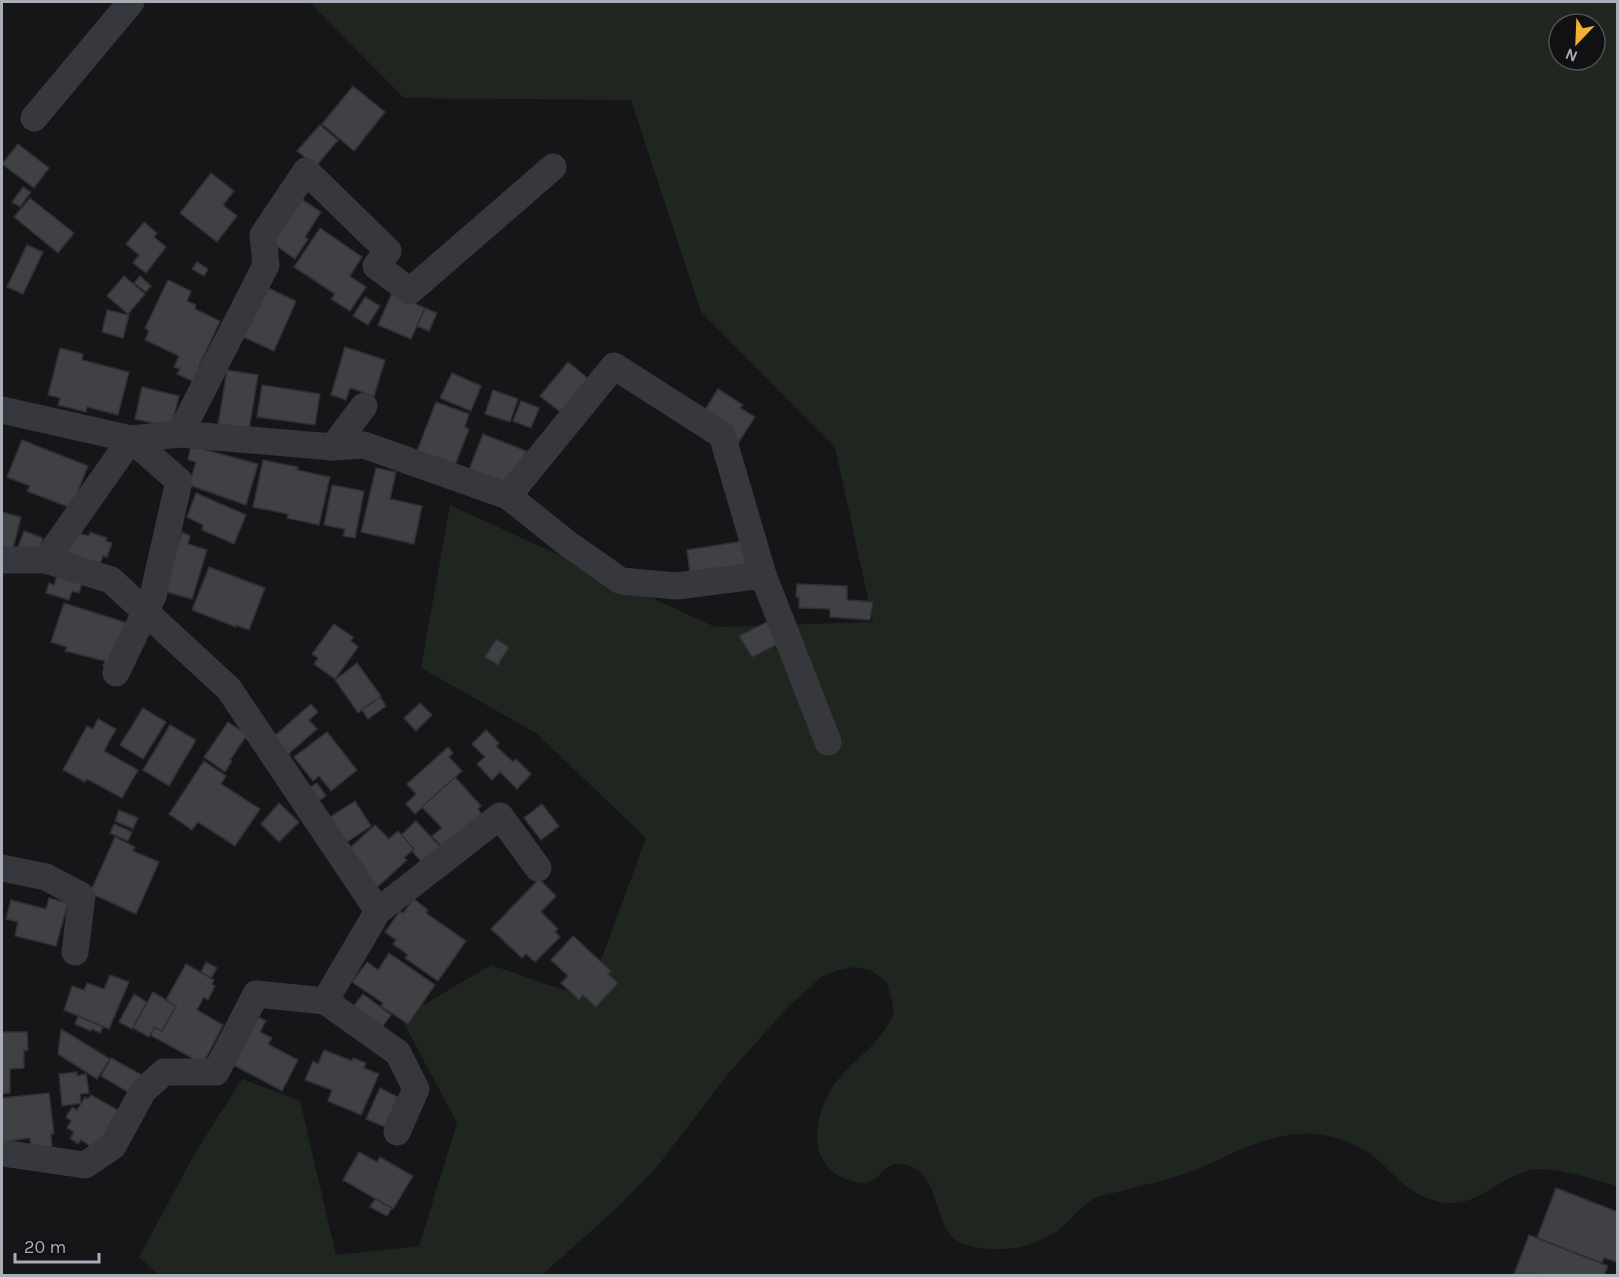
<svg xmlns="http://www.w3.org/2000/svg" width="1619" height="1277" viewBox="0 0 1619 1277" font-family="Karla,sans-serif">
<rect width="100%" height="100%" fill="#161618"/>
<path fill="#1e261f" fill-rule="evenodd" d="M309,2H1617V1186C1592,1180 1553,1164 1527,1171C1494,1180 1476,1211 1436,1201C1403,1193 1392,1168 1366,1151C1347,1139 1322,1132 1299,1134C1258,1136 1220,1162 1181,1175C1160,1182 1139,1186 1118,1192C1110,1194 1099,1195 1092,1200C1079,1207 1071,1220 1060,1229C1044,1241 1019,1250 998,1249C986,1249 967,1248 956,1240C931,1220 941,1169 902,1164C880,1161 880,1189 855,1182C810,1171 811,1129 828,1095C839,1073 860,1059 875,1042C882,1035 888,1024 894,1015L892,1000L886,981L872,971L855,967L839,970L821,977L787,1008L729,1073L655,1169L619,1206L542,1275L160,1276L139,1257L195,1153L242,1079L300,1101L336,1255L419,1246L457,1123L401,1018L491,965L587,998L646,838L536,733L421,668L450,505L715,627L873,622L835,447L701,312L631,100L404,98ZM1559,24H1595V60H1559Z"/>
<g fill="#404145" stroke="#303034" stroke-width="1.5">
<polygon points="353,86 385,112 354,151 322,124"/>
<polygon points="320,125 338,140 316,166 297,151"/>
<polygon points="18,144 49,168 34,188 2,164"/>
<polygon points="211,173 234,191 223,205 237,216 217,242 180,213"/>
<polygon points="23,187 31,192 20,207 12,202"/>
<polygon points="30,198 74,233 58,253 14,217"/>
<polygon points="301,199 321,212 305,237 308,239 295,259 271,242"/>
<polygon points="144,222 157,233 154,237 166,247 146,273 133,263 139,255 126,244"/>
<polygon points="320,228 362,257 350,276 366,287 350,311 331,299 335,294 294,267"/>
<polygon points="27,245 43,252 23,294 7,287"/>
<polygon points="197,262 208,269 204,276 192,269"/>
<polygon points="124,276 145,294 128,314 107,296"/>
<polygon points="140,276 151,286 146,292 134,283"/>
<polygon points="168,280 191,291 187,301 196,305 195,309 220,321 199,366 201,367 194,382 177,374 180,369 174,367 179,356 145,340 149,331 145,328"/>
<polygon points="266,287 296,301 274,351 243,337"/>
<polygon points="392,293 425,308 411,339 378,325"/>
<polygon points="365,297 380,306 368,325 353,316"/>
<polygon points="425,308 437,313 429,331 417,326"/>
<polygon points="107,310 129,315 123,338 102,332"/>
<polygon points="345,347 385,360 374,396 350,388 346,400 331,395"/>
<polygon points="60,348 83,354 82,360 129,372 118,415 87,407 86,412 58,405 60,398 48,395"/>
<polygon points="568,362 590,380 563,414 540,396"/>
<polygon points="227,370 258,375 249,430 218,425"/>
<polygon points="452,373 481,386 471,411 440,398"/>
<polygon points="262,385 320,394 315,425 257,417"/>
<polygon points="142,387 179,396 171,427 135,419"/>
<polygon points="718,389 743,405 740,408 755,417 737,445 701,416"/>
<polygon points="493,390 518,399 510,422 485,414"/>
<polygon points="521,401 539,408 531,428 513,421"/>
<polygon points="436,402 469,414 465,427 469,429 455,465 417,451"/>
<polygon points="483,434 526,451 518,473 507,485 469,470"/>
<polygon points="22,440 88,466 71,508 27,491 30,486 7,477"/>
<polygon points="191,446 258,464 246,505 189,485 196,462 188,460"/>
<polygon points="263,460 298,467 297,470 330,477 319,525 287,518 288,514 253,507"/>
<polygon points="376,468 396,472 390,499 422,506 414,544 361,532"/>
<polygon points="332,485 364,491 355,538 343,536 345,529 324,525"/>
<polygon points="196,493 246,515 234,544 202,530 203,525 187,517"/>
<polygon points="2,512 21,517 11,556 2,554"/>
<polygon points="24,531 43,538 37,556 17,550"/>
<polygon points="74,532 89,536 90,532 107,538 106,541 112,543 107,557 103,556 98,570 65,559"/>
<polygon points="182,532 190,536 188,544 207,550 192,599 163,591"/>
<polygon points="743,541 747,566 690,574 687,550"/>
<polygon points="209,567 265,588 249,630 236,625 236,627 192,610"/>
<polygon points="58,573 83,580 79,593 72,591 69,600 46,593 49,583 54,585"/>
<polygon points="797,584 847,586 847,600 873,602 870,620 830,617 830,609 799,608 799,597 796,597"/>
<polygon points="64,603 127,623 112,669 103,666 105,661 65,651 67,647 51,642"/>
<polygon points="773,619 784,641 752,657 739,636"/>
<polygon points="334,624 353,637 351,641 358,647 335,679 314,664 318,658 312,654"/>
<polygon points="496,639 509,647 498,665 485,657"/>
<polygon points="357,663 381,696 358,713 335,680"/>
<polygon points="380,697 386,706 368,719 362,710"/>
<polygon points="420,703 432,715 416,731 404,718"/>
<polygon points="311,704 318,712 309,720 317,729 286,756 271,739"/>
<polygon points="143,708 166,722 143,759 120,745"/>
<polygon points="98,719 116,729 104,751 138,770 122,798 87,779 85,782 63,770 87,726 93,729"/>
<polygon points="228,722 247,735 230,760 232,761 225,772 204,757"/>
<polygon points="170,725 196,740 169,786 143,770"/>
<polygon points="486,730 499,743 496,746 513,762 516,759 531,774 517,789 500,772 492,780 477,764 485,757 472,744"/>
<polygon points="327,732 357,770 331,791 319,776 313,781 294,757"/>
<polygon points="448,747 453,753 449,757 462,771 415,814 406,804 416,794 407,784"/>
<polygon points="204,761 226,776 221,784 260,809 235,846 198,822 192,830 169,814"/>
<polygon points="455,777 481,806 478,809 483,816 445,850 432,836 442,828 422,807"/>
<polygon points="317,783 326,796 312,805 303,792"/>
<polygon points="355,801 371,826 341,846 324,821"/>
<polygon points="279,803 299,822 279,842 261,824"/>
<polygon points="542,804 559,826 541,840 524,818"/>
<polygon points="119,810 138,818 133,829 115,821"/>
<polygon points="416,821 443,850 425,866 412,851 414,849 401,835"/>
<polygon points="114,824 132,832 128,841 110,833"/>
<polygon points="375,825 389,839 398,831 414,849 404,858 407,860 374,890 342,855"/>
<polygon points="115,837 135,847 133,851 159,862 136,914 90,893"/>
<polygon points="539,879 556,896 541,912 558,929 555,932 560,937 535,962 526,954 522,958 491,929"/>
<polygon points="49,898 68,903 56,946 15,936 18,922 6,919 11,900 46,909"/>
<polygon points="414,899 428,910 426,913 466,941 438,981 405,958 408,955 393,944 396,940 385,932 400,911 403,913"/>
<polygon points="573,936 611,971 608,974 618,983 596,1007 583,995 579,1000 561,983 568,976 551,960"/>
<polygon points="389,953 435,985 408,1024 381,1006 383,1003 352,982 367,962 378,970"/>
<polygon points="206,962 217,968 211,978 201,972"/>
<polygon points="186,964 214,980 212,984 215,986 208,1000 204,997 197,1010 223,1025 203,1064 150,1035 155,1027 162,1031 176,1006 166,1000"/>
<polygon points="110,975 129,982 109,1029 64,1010 72,986 84,990 87,983 104,989"/>
<polygon points="153,992 176,1006 162,1031 155,1027 149,1037 133,1028"/>
<polygon points="134,994 147,1002 132,1029 119,1022"/>
<polygon points="363,994 391,1015 379,1031 351,1009"/>
<polygon points="253,1014 266,1021 260,1032 272,1038 268,1044 298,1060 282,1091 228,1062"/>
<polygon points="78,1016 103,1027 100,1033 92,1029 91,1031 75,1024"/>
<polygon points="61,1029 110,1059 97,1079 58,1054"/>
<polygon points="2,1032 27,1032 28,1050 24,1051 24,1068 10,1069 10,1093 2,1094"/>
<polygon points="324,1050 352,1061 353,1058 366,1063 364,1068 379,1074 361,1115 328,1101 332,1090 305,1080 313,1061 318,1064"/>
<polygon points="111,1058 142,1075 131,1094 101,1076"/>
<polygon points="77,1072 77,1076 86,1074 89,1093 80,1094 81,1103 62,1106 59,1074"/>
<polygon points="380,1088 398,1097 385,1127 366,1119"/>
<polygon points="49,1093 54,1134 51,1134 52,1147 31,1149 30,1138 2,1142 2,1098"/>
<polygon points="91,1095 118,1110 98,1146 93,1148 81,1140 78,1144 70,1138 74,1132 67,1128 71,1121 66,1117 72,1107 77,1110 85,1097 88,1099"/>
<polygon points="359,1152 377,1162 380,1157 413,1176 393,1209 343,1180"/>
<polygon points="1556,1188 1618,1212 1617,1262 1604,1258 1602,1263 1537,1238"/>
<polygon points="375,1199 392,1208 387,1216 370,1207"/>
<polygon points="1529,1235 1608,1266 1604,1276 1514,1274"/>
</g>
<g fill="none" stroke-linecap="round" stroke-linejoin="round">
<g stroke="#37383d" stroke-width="27">
<polyline points="34,118 131,2"/>
<polyline points="2,410 131,439 180,434 333,447 364,406"/>
<polyline points="180,434 266,265 263,235 306,171 388,251 376,266 410,291 553,167"/>
<polyline points="333,447 364,445 508,496 568,544 621,581 677,586 763,575 828,742"/>
<polyline points="508,496 614,366 722,435 763,575"/>
<polyline points="2,560 46,560 111,580 229,689 378,911"/>
<polyline points="46,560 131,439"/>
<polyline points="116,673 153,596 179,481 131,439"/>
<polyline points="2,868 46,877 82,896 75,952"/>
<polyline points="325,1001 378,911 500,816 538,868"/>
<polyline points="2,1153 85,1165 113,1146 143,1091 164,1072 216,1072 256,994 325,1001 398,1053 416,1089 397,1132"/>
</g>
</g>
<rect width="1619" height="1277" fill="none" stroke="#a8adb8" stroke-width="6"/>
<g transform="translate(1577 42) rotate(203)"><circle r="28" fill="#111113" stroke="#4d4f55" stroke-width="1.5"/>
<path d="M0-4.5L10 22L0 15L-10 22Z" fill="#f2b134"/>
<text y="-9" font-size="16" font-weight="bold" text-anchor="middle" fill="#a8adb8">N</text>
</g>
<path d="M15 1253v9h84v-9" fill="none" stroke="#a8adb8" stroke-width="3"/>
<text x="24" y="1253" font-size="18" fill="#a8adb8" stroke="#111113" stroke-width="4.5" paint-order="stroke">20 m</text>
</svg>
